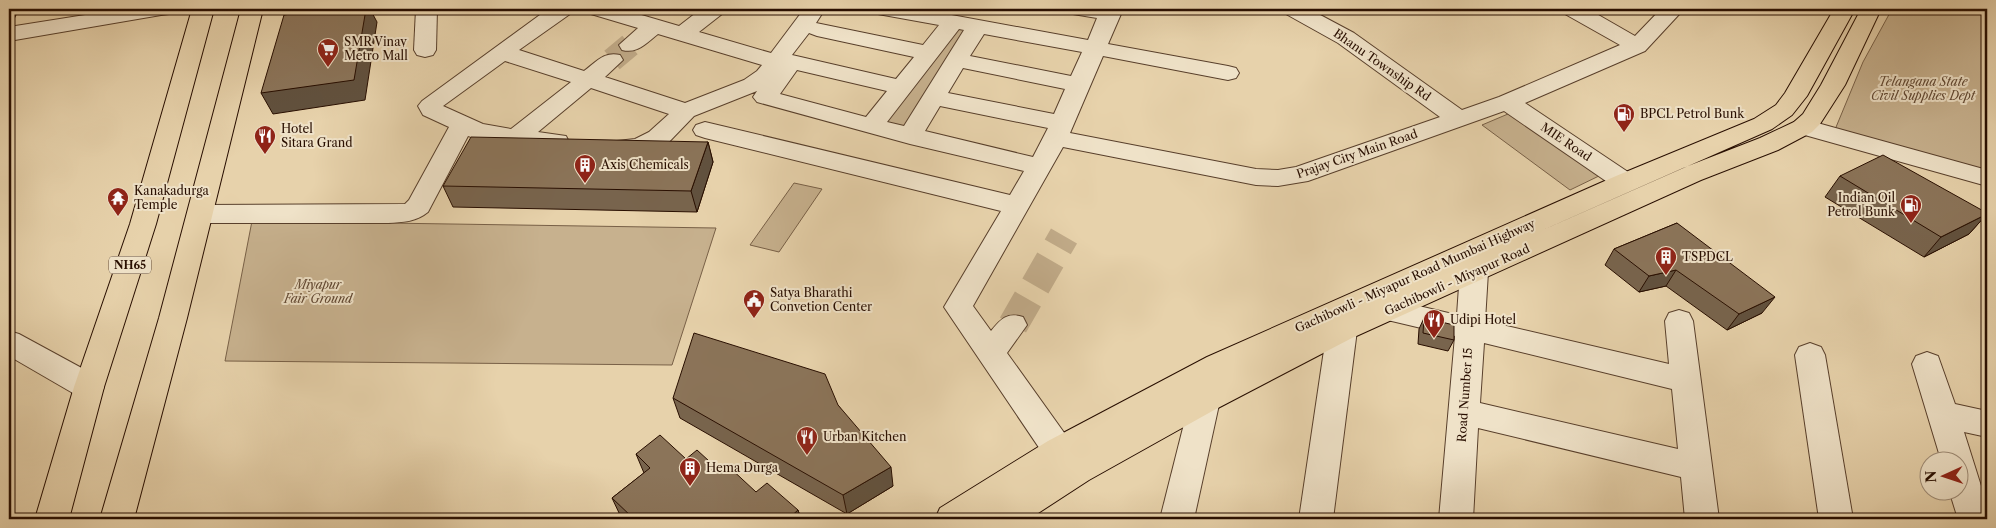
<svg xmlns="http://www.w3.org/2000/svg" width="1996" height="528" viewBox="0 0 1996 528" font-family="'Libre Caslon Text',serif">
<rect width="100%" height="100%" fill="#e7d2ab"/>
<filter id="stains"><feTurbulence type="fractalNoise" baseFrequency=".004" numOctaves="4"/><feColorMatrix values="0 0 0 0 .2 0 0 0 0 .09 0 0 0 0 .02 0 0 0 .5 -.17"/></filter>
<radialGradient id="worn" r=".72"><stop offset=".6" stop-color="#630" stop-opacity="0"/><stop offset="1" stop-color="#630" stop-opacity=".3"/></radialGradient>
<g fill="#c7b18e" stroke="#786047">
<polygon points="1892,9 1987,9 1987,173 1834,132 1863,62"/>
<polygon points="953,22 978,25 910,136 871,126"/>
<polygon points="1515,111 1603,174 1570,190 1482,125"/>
<polygon points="794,183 822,189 779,252 750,245"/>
<polygon points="252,221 716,228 672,365 225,361"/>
</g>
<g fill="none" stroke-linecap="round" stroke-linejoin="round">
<polyline stroke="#c1ab89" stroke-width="24" stroke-dasharray="24 12" stroke-linecap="butt" points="612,60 630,45"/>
<polyline stroke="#c1ab89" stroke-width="30" stroke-dasharray="30 15" stroke-linecap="butt" points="1013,325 1064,236"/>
<g stroke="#583f2b" stroke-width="2">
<g id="minor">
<polygon points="123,9 172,9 169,14 161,15 9,41 9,27"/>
<polygon points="416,9 437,9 436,50 433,55 425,57 417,55 414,50"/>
<path d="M548,9H573L570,14L519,50L584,71C596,62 604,51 620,55L623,60L605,77L685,103L744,80L757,71L762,65L658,34C646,43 638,54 622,50L619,45L638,28L591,14L589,9H621L679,26L701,9H724L722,14L699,32L771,53L804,9H825L816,23L923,45L939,25L878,14L876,9H919L1088,40L1097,18L1073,14L1071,9H1115L1121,14L1108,44L1228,66L1236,68L1239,73L1236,78L1228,80L1103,56L1070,133L1256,169L1278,170L1296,167L1440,117L1338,43L1286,14L1284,9H1309L1354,33L1462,110L1499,97L1620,45L1565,14L1563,9H1588L1635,36L1661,9H1684L1645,51L1525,103L1634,176L1638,182L1634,188L1625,191L1616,188L1504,111L1308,181L1278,186L1256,185L1063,147L973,306L991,331C1001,319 1007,312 1023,317L1027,325L1007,353L1070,441L1075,451L1070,461L1059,464L1048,461L944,307L1001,211L705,138L696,135L693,130L696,125L705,122L1010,195L1024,171L910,144L757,102L753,97L757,91L694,116L667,144L648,153L617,156L608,154L605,148L608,142L635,139L649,132L669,114L591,88L538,132L566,136L569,142L566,148C543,154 492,143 468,136L428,212C416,222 403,222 388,223H201L192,220L188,214L192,208L201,205L405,204L409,200L449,127L423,115L418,106L422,101ZM959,29L964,30L904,126L887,122ZM809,33L817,36L914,57L896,79L792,55ZM984,34L1082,52L1071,76L970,56ZM505,61L571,82L511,129L483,124L443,106ZM963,68L1065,89L1054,114L948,93ZM797,70L887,91L866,117L780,94ZM940,106L1048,128L1033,157L925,131Z"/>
<polygon points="1803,119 1987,170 1987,186 1794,132 1791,127 1794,122"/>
<path d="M1474,262L1484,265L1488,272L1485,321L1669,364L1665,321L1669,313L1679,310L1689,313L1693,321L1719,519H1685L1681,477L1478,428L1473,519H1439L1455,336L1379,318L1375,310L1379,302L1389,299L1457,315L1460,272L1464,265ZM1484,343L1672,389L1678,449L1480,403Z"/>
<polygon points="1342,319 1352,322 1357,330 1333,519 1299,519 1327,330 1332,322"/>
<polygon points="9,331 19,334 100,378 104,387 100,396 89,399 78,396 9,356"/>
<polygon points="1810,343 1821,347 1825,355 1853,519 1819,519 1795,355 1799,347"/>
<polygon points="1927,352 1938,356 1955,404 1987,411 1987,437 1964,432 1987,505 1987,519 1958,519 1949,490 1958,490 1958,460 1941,460 1912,364 1916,356"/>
<polygon points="1205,388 1216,391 1220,400 1194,519 1160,519 1190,400 1194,391"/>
</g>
</g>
<g stroke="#280e00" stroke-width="2">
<polygon id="major" points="1834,9 1855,9 1807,96 1792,115 1772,129 1527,237 1683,168 1760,138 1794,122 1803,114 1821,85 1861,9 1881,9 1845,85 1820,124 1812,132 1778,150 1701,180 1352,338 1216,409 1089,480 1029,519 984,519 986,515 980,519 935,519 940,508 1048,441 1207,357 1616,176 1754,119 1776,105 1785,93"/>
</g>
<g stroke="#280e00" stroke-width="2">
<g id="highway">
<polygon points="192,9 214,9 156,224 104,387 69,519 35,519 74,387 130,224"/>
<polygon points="241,9 263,9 187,318 134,519 100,519 159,318"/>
</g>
</g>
<use href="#minor" fill="#efe2c8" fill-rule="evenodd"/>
<use href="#major" fill="#e7d2ab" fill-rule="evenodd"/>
<use href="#highway" fill="#e7d2ab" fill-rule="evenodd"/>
</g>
<g fill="#78644d" stroke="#280e00">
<polygon points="708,142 713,162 697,212 453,207 443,186"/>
<polygon points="1840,176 1987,214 1969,234 1924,257 1825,197"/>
<polygon points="1677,223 1762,313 1727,330 1666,286 1639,292 1605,265 1614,249"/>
<polygon points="1424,318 1454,340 1448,351 1418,344 1419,329"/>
<polygon points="673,398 838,405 893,486 847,514 680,418"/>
<polygon points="636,454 686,459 721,472 756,492 798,510 801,519 623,519 621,517 612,498 644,473"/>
</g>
<g fill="#61513e" stroke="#280e00">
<polygon points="9,9 19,9 11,25 9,25"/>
<polygon points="366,9 370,9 377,22 365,100 273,114 261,93"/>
<polygon points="708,142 713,162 697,212 691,191"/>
<polygon points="1987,214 1969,234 1924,257 1941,237"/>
<polygon points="1676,270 1666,286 1639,292 1649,276"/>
<polygon points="1775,297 1762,313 1727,330 1739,314"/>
<polygon points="891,467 893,486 847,514 843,495"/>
<polygon points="798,510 801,519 788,519"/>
</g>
<g fill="#8b7459" stroke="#280e00">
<polygon points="327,9 366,9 354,80 261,93 284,15"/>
<polygon points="471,137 708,142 691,191 443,186"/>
<polygon points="1883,155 1987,213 1987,214 1941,237 1840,176"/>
<polygon points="1677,223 1775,297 1739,314 1676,270 1649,276 1614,249"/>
<polygon points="1424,318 1454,325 1454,340 1423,333"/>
<polygon points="694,333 825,374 838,405 891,467 843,495 673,398"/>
<polygon points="660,435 686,459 697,450 721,472 728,466 756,492 767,483 798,510 788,519 631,519 633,518 612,498 650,468 636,454"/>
</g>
<defs>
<g id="supermarket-pin" transform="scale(1.125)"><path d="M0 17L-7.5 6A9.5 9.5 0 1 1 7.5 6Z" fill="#8f2418" stroke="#efe2c8"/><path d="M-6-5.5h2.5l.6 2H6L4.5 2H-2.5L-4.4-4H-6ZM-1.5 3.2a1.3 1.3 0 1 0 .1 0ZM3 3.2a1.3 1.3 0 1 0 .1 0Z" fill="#fff"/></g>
<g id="fuel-pin" transform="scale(1.125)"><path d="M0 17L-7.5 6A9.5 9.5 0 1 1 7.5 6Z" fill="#8f2418" stroke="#efe2c8"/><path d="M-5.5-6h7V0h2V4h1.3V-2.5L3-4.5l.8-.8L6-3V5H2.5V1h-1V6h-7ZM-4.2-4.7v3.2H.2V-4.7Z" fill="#fff"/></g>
<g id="restaurant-pin" transform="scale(1.125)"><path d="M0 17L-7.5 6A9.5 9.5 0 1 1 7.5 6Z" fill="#8f2418" stroke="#efe2c8"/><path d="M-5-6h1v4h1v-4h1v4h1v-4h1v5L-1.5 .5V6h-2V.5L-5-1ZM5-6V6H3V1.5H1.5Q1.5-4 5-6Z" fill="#fff"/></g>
<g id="building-pin" transform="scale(1.125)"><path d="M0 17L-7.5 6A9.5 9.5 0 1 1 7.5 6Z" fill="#8f2418" stroke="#efe2c8"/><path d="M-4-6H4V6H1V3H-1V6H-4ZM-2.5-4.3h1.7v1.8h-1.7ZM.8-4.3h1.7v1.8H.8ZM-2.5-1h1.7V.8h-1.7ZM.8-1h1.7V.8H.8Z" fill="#fff"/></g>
<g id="temple-pin" transform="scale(1.125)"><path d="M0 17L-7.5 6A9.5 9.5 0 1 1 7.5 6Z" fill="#8f2418" stroke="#efe2c8"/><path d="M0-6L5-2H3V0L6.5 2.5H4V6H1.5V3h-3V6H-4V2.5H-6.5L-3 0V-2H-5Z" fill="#fff"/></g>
<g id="civic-pin" transform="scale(1.125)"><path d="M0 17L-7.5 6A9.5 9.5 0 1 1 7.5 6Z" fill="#8f2418" stroke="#efe2c8"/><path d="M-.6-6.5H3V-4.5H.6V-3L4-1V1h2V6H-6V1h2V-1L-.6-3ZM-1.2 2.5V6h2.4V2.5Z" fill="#fff"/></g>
</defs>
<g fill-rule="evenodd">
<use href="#supermarket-pin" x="328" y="49"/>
<use href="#fuel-pin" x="1624" y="114"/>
<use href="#restaurant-pin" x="265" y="136"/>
<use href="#building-pin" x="585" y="165"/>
<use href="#temple-pin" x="118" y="198"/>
<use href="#fuel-pin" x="1911" y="205"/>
<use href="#building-pin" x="1666" y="257"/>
<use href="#civic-pin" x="754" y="300"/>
<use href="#restaurant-pin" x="1434" y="320"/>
<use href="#restaurant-pin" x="807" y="437"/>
<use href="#building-pin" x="690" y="468"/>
</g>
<g text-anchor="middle" stroke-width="4" stroke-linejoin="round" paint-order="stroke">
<rect fill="#efe2c8" stroke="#644e3c" stroke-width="1" x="109" y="256.5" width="42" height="17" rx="4"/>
<g font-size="11" font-weight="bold" fill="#280e00">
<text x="130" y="269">NH65</text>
</g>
<g font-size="12" fill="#280e00" stroke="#efe2c8" text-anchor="start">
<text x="344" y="46">SMR Vinay<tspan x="344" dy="14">Metro Mall</tspan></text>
<text x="1640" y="118">BPCL Petrol Bunk</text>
<text x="281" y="133">Hotel<tspan x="281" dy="14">Sitara Grand</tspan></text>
<text x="601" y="169">Axis Chemicals</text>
<text x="134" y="195">Kanakadurga<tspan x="134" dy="14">Temple</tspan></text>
<text x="1895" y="202" text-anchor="end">Indian Oil<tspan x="1895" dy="14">Petrol Bunk</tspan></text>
<text x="1682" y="261">TSPDCL</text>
<text x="770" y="297">Satya Bharathi<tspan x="770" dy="14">Convetion Center</tspan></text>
<text x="1450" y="324">Udipi Hotel</text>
<text x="823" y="441">Urban Kitchen</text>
<text x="706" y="472">Hema Durga</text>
</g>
<g font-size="12" fill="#280e00" stroke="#efe2c8">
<text transform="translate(1382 65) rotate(35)" y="4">Bhanu Township Rd</text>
<text transform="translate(1566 142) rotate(34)" y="4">MIE Road</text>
<text transform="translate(1357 154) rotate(-19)" y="4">Prajay City Main Road</text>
<text transform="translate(1415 276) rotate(-24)" y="4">Gachibowli - Miyapur Road Mumbai Highway</text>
<text transform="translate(1457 280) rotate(-24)" y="4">Gachibowli - Miyapur Road</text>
<text transform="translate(1465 395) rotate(-86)" y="4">Road Number 15</text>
</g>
<g font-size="12" font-style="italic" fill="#604732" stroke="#efe2c8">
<text x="1923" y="86">Telangana State<tspan x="1923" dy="14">Civil Supplies Dept</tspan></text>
<text x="318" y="289">Miyapur<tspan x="318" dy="14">Fair Ground</tspan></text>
</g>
</g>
<rect width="1996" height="528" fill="none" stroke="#e7d2ab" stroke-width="30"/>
<rect x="10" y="10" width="1976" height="508" fill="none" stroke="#280e00" stroke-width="2.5"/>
<rect x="15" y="15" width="1966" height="498" fill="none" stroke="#280e00"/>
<g transform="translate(1944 476) rotate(267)"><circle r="24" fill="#efe2c8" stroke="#9f8d78"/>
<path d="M0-4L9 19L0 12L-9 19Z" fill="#8f2418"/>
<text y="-8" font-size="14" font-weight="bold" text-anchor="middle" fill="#280e00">N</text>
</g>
<rect width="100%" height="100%" filter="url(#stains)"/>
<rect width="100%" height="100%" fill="url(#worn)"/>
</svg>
